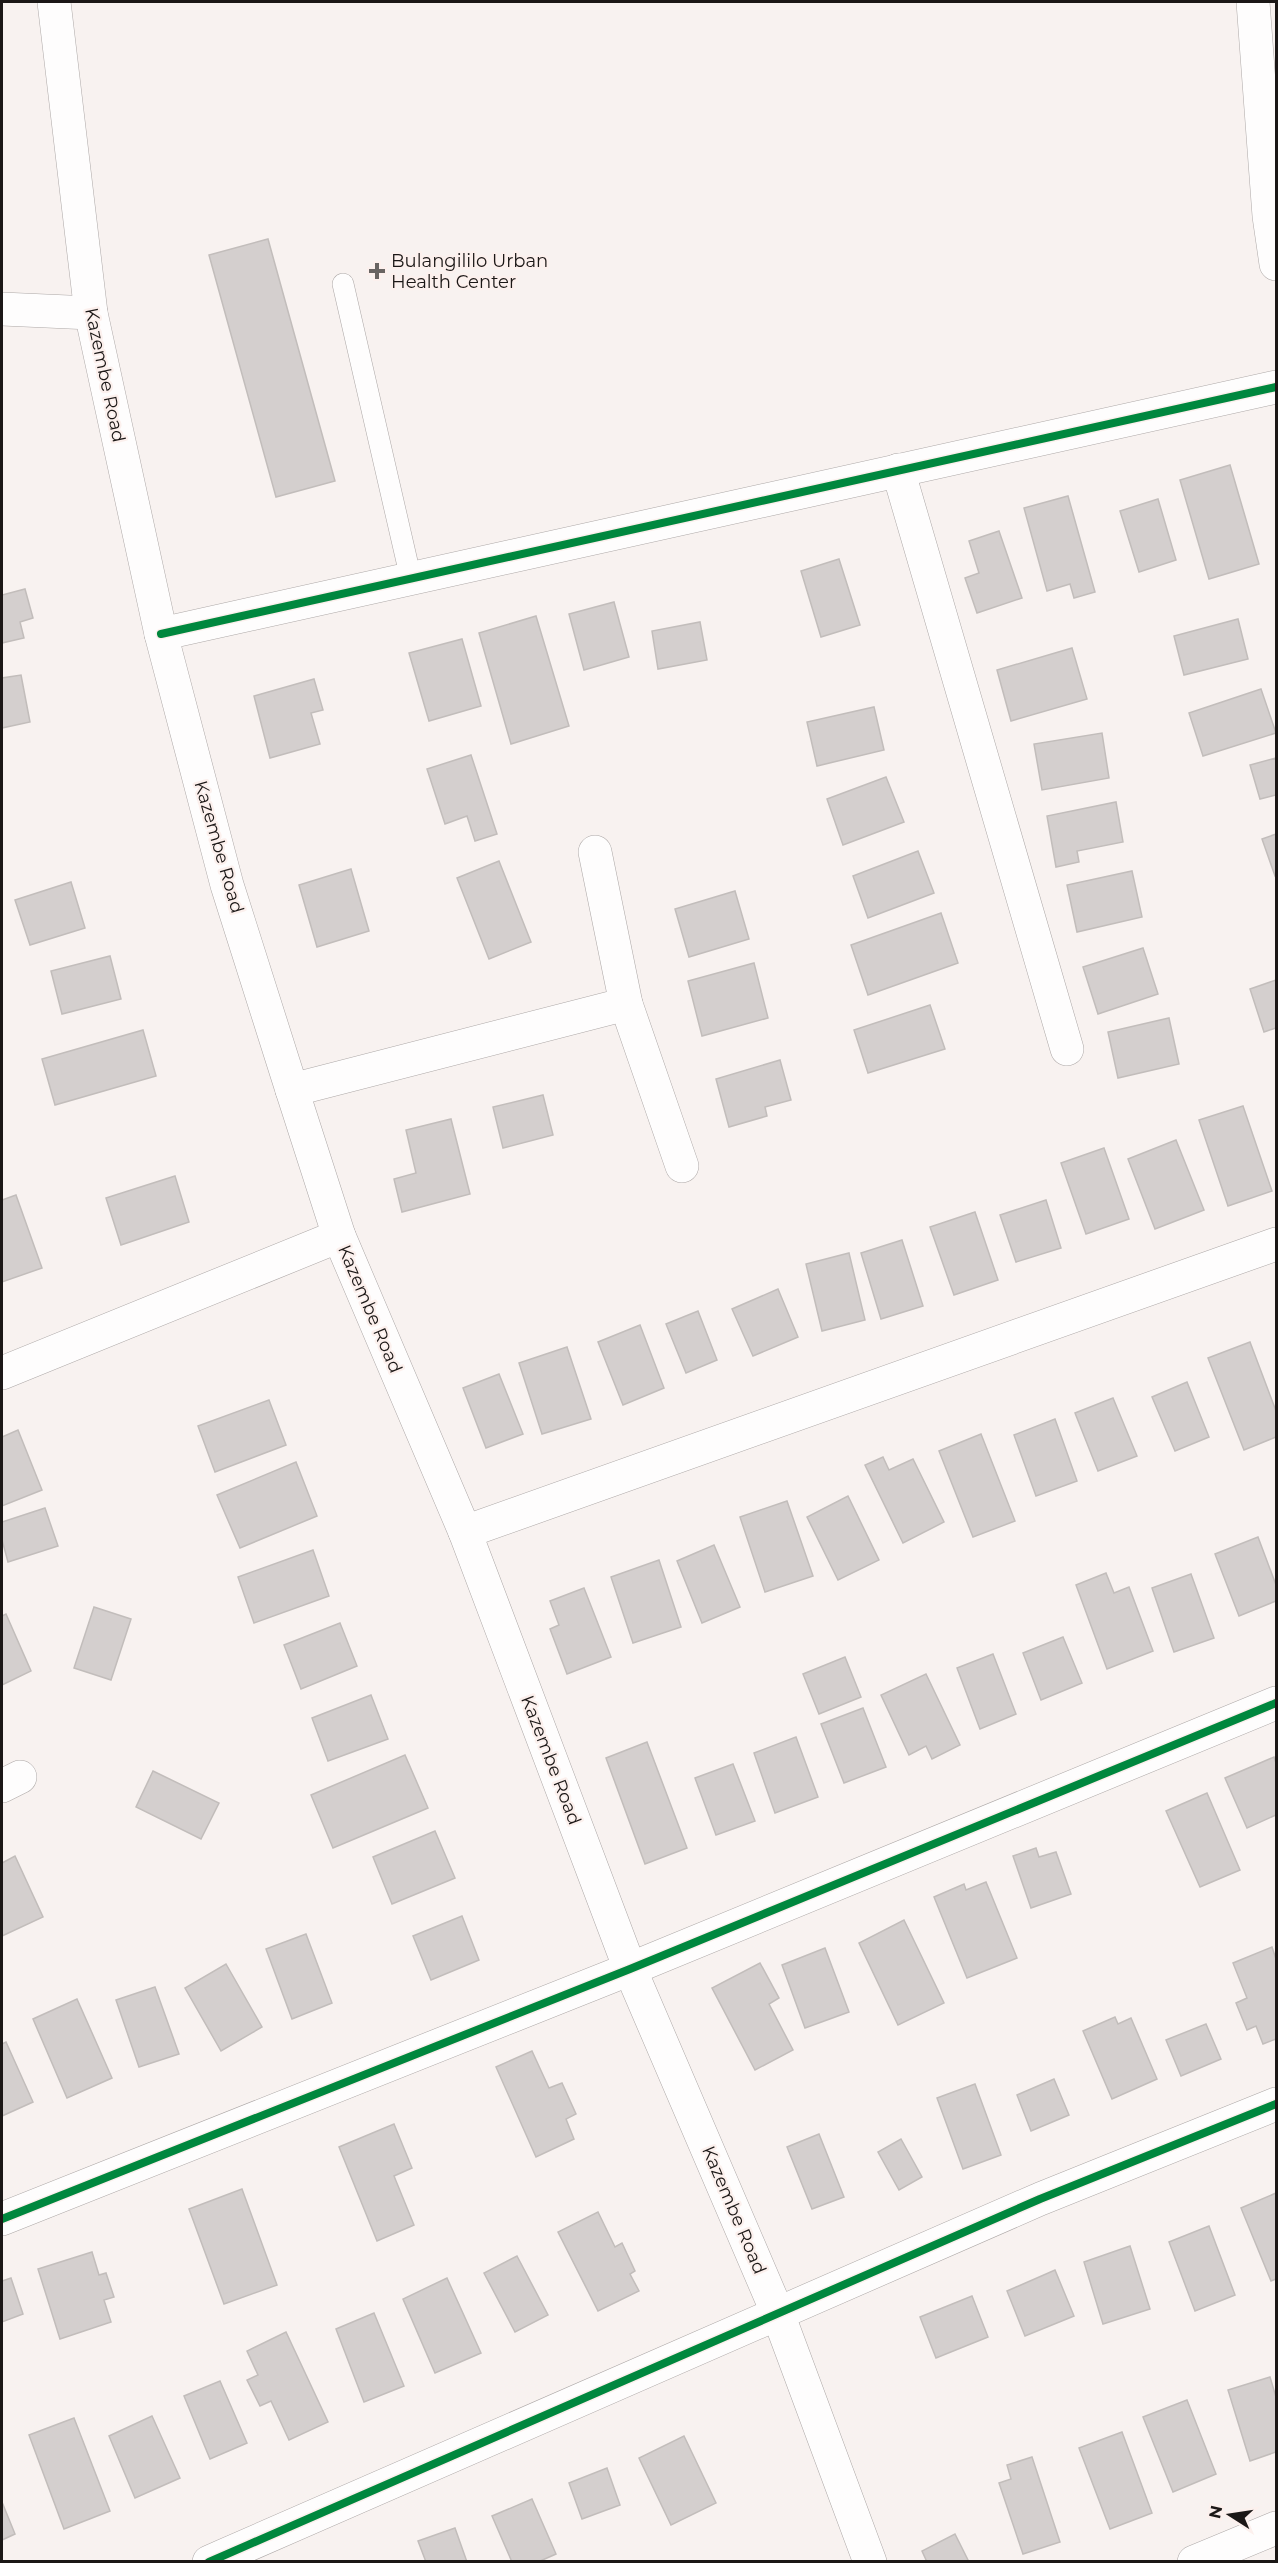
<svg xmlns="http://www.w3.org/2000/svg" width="1278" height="2563" viewBox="0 0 1278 2563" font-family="Montserrat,sans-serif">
<rect width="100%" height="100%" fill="#f8f2f0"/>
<g fill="#d4cfce" stroke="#c2bdbb" stroke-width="1.5">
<polygon points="268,239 335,481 276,497 209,255"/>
<polygon points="1230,465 1259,564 1209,579 1180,480"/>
<polygon points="1068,496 1095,592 1074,598 1070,584 1047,591 1024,508"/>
<polygon points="1158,499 1176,560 1139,572 1120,511"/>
<polygon points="999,531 1022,598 977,613 965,578 979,573 969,541"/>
<polygon points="839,559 860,625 821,637 801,571"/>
<polygon points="25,589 33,618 20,622 24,638 2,643 2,595"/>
<polygon points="614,602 629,657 584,670 569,614"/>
<polygon points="536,616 569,726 511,744 479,633"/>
<polygon points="1238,619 1248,659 1184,675 1174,636"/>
<polygon points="700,622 707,660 658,669 652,631"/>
<polygon points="462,639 481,706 429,721 409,653"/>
<polygon points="1072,648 1087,699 1011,721 997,670"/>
<polygon points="21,675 30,722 2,728 2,678"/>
<polygon points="314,679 323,710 311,713 320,744 270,758 254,696"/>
<polygon points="1261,689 1276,733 1203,756 1189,713"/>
<polygon points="874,707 884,750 817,766 807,722"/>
<polygon points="1102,733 1109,778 1042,790 1034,744"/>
<polygon points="471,755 497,834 475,841 467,816 445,824 427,769"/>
<polygon points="1276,758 1276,795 1260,799 1250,765"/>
<polygon points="886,777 904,822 843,845 827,799"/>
<polygon points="1116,802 1123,842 1077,851 1079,862 1056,867 1047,816"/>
<polygon points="1276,834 1276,875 1275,876 1262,839"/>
<polygon points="918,851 934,893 868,918 853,876"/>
<polygon points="499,861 531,942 489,959 457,878"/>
<polygon points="351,869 369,931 317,947 299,885"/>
<polygon points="1132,871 1142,917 1077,932 1067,885"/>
<polygon points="71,882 85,928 30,945 15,900"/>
<polygon points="735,891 749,939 689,957 675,909"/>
<polygon points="941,913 958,963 868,995 851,945"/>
<polygon points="1143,948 1158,994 1098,1014 1083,967"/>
<polygon points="110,956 121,999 62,1014 51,971"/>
<polygon points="754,963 768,1018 702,1036 688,981"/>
<polygon points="1276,980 1276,1028 1264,1032 1250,989"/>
<polygon points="930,1005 945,1049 868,1073 854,1030"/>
<polygon points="1169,1018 1179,1064 1118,1078 1108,1032"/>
<polygon points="143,1030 156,1076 55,1105 42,1059"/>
<polygon points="780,1060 791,1100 765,1107 767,1116 729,1127 716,1079"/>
<polygon points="543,1095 553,1135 503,1148 493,1107"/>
<polygon points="1243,1106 1272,1191 1228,1206 1199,1120"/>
<polygon points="451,1119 470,1194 402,1212 394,1179 416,1173 406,1130"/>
<polygon points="1176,1140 1204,1210 1155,1229 1128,1159"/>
<polygon points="1104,1148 1129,1219 1086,1234 1061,1163"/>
<polygon points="175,1176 189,1222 121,1245 106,1198"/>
<polygon points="16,1195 42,1268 2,1282 2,1200"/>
<polygon points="1046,1200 1061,1248 1016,1262 1000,1215"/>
<polygon points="975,1212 998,1280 954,1295 930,1227"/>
<polygon points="902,1240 923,1306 881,1319 861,1253"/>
<polygon points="849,1253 865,1320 822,1331 806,1264"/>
<polygon points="778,1289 798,1337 753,1356 732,1309"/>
<polygon points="698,1311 717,1360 686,1373 666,1324"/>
<polygon points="640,1325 664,1388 623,1405 598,1342"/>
<polygon points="1250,1342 1276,1411 1276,1437 1244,1450 1208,1358"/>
<polygon points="567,1347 591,1419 542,1434 519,1363"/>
<polygon points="499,1374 523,1434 486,1448 463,1388"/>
<polygon points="1187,1382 1209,1437 1175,1451 1152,1397"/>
<polygon points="1113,1398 1137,1456 1098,1471 1075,1413"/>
<polygon points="269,1400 286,1445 215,1472 198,1426"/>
<polygon points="1055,1419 1077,1481 1036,1496 1014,1435"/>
<polygon points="18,1430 42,1490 2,1506 2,1437"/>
<polygon points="981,1434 1015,1521 973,1537 939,1451"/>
<polygon points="883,1457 889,1470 913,1459 944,1522 903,1543 865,1465"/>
<polygon points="296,1462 317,1516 240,1548 217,1495"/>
<polygon points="848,1496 879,1560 838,1580 807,1517"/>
<polygon points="787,1501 813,1576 765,1592 740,1517"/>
<polygon points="45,1508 58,1546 8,1562 2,1540 2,1522"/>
<polygon points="1258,1537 1276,1585 1276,1601 1239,1616 1215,1554"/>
<polygon points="714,1545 740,1607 702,1623 677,1561"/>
<polygon points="313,1550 329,1596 254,1623 238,1577"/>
<polygon points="659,1560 681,1627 633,1643 611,1577"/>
<polygon points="1106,1573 1114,1593 1129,1587 1153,1651 1107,1669 1076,1585"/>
<polygon points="1191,1574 1214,1638 1174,1652 1152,1588"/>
<polygon points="584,1588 611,1657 567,1674 550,1629 559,1625 550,1601"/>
<polygon points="94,1607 131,1619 111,1680 74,1668"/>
<polygon points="6,1614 31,1671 2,1685 2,1616"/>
<polygon points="340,1623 357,1666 301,1689 284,1645"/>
<polygon points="1063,1637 1082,1683 1041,1700 1023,1653"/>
<polygon points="993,1654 1016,1714 980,1729 957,1668"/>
<polygon points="845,1657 861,1697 819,1714 803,1674"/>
<polygon points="926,1674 960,1745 932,1759 926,1746 909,1755 881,1695"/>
<polygon points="371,1695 388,1739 328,1761 312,1718"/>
<polygon points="863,1708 886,1767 844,1783 821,1724"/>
<polygon points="796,1737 818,1797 775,1813 754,1753"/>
<polygon points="647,1742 687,1848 645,1864 606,1758"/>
<polygon points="405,1755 428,1808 333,1848 311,1795"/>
<polygon points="1274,1757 1276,1763 1276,1815 1247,1828 1225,1778"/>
<polygon points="733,1764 755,1821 716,1835 695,1778"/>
<polygon points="153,1771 219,1803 201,1839 136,1807"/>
<polygon points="1207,1793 1240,1870 1200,1887 1166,1811"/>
<polygon points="435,1831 455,1878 392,1904 373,1857"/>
<polygon points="1036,1848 1039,1857 1056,1852 1071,1894 1031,1908 1013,1856"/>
<polygon points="15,1856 43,1917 2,1936 2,1863"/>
<polygon points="986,1882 1017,1958 967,1978 934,1897 964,1884 966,1890"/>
<polygon points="462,1916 479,1960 431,1980 413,1936"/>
<polygon points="904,1920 944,2003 898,2025 859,1943"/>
<polygon points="306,1934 332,2003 292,2019 266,1949"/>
<polygon points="1272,1947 1276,1959 1276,2039 1263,2044 1256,2026 1247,2030 1236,2003 1247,1998 1233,1963"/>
<polygon points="825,1948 849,2012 805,2028 782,1965"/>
<polygon points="760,1963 779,1998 769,2004 793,2050 755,2070 712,1988"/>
<polygon points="226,1964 262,2027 221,2051 185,1988"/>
<polygon points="155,1987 179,2054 139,2067 116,2000"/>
<polygon points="77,1999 112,2078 67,2098 33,2019"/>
<polygon points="1115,2017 1118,2024 1131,2018 1157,2079 1112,2099 1083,2031"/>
<polygon points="1206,2024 1221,2059 1181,2076 1166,2040"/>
<polygon points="6,2042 33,2102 2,2116 2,2044"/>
<polygon points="532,2051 549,2088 562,2083 576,2114 566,2119 574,2139 536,2157 496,2067"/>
<polygon points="1054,2079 1069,2115 1031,2131 1017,2095"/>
<polygon points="975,2084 1001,2155 963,2169 937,2098"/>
<polygon points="394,2124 412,2168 394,2176 414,2225 377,2241 339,2147"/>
<polygon points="819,2134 844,2197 812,2209 787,2147"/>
<polygon points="901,2139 922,2177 899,2190 878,2152"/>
<polygon points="242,2189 277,2285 224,2304 189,2209"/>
<polygon points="1276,2193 1276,2279 1271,2281 1241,2208"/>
<polygon points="598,2212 615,2247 622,2243 635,2271 630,2274 639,2291 598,2311 558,2232"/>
<polygon points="1209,2226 1235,2295 1195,2311 1169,2242"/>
<polygon points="1130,2246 1150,2309 1103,2324 1084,2262"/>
<polygon points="92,2252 99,2275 106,2273 114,2297 104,2300 111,2322 60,2339 38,2269"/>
<polygon points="517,2256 548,2315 515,2332 484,2273"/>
<polygon points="1055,2270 1074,2316 1025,2336 1007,2291"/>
<polygon points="11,2278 23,2314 2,2322 2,2281"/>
<polygon points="447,2278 481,2353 435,2373 403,2299"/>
<polygon points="972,2296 988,2337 936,2358 920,2317"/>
<polygon points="374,2313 404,2386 364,2402 336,2329"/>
<polygon points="286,2332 328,2422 289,2440 271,2401 260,2406 247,2380 258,2375 247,2351"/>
<polygon points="1270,2377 1276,2397 1276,2452 1250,2461 1228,2390"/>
<polygon points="220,2381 247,2443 210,2459 184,2396"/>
<polygon points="1187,2400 1216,2474 1173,2492 1143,2417"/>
<polygon points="152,2416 180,2478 135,2498 109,2436"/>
<polygon points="74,2418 110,2511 64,2529 29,2435"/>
<polygon points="1122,2432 1152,2513 1110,2529 1079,2448"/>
<polygon points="684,2436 716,2503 671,2525 639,2458"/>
<polygon points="1032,2457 1060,2542 1023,2554 999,2483 1011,2479 1007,2465"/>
<polygon points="607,2468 620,2505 582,2519 569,2483"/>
<polygon points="532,2499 556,2554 538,2562 512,2562 492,2516"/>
<polygon points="2,2502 15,2534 2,2540"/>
<polygon points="455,2528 467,2562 426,2562 418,2541"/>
<polygon points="955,2534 969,2562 927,2562 922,2551"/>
</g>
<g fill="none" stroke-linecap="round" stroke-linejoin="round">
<g stroke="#ada8a7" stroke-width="22">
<polyline id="service" points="343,284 411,579"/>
</g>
<g stroke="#ada8a7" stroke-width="34">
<g id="minor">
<polyline points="1253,2 1269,216 1276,264"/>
<polyline points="2,309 91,313"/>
<polyline points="898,470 1067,1049"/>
<polyline points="161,634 1276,387"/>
<polyline points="595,852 626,1004 682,1166"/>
<polyline points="292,1090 626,1004"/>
<polyline points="2,1373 339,1236"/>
<polyline points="465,1532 1276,1244"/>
<polyline points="2,1786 20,1777"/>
<polyline points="2,2219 630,1969"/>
<polyline points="209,2562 1040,2199 1276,2104"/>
<polyline points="1194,2562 1276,2528"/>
</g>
</g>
<g stroke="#ada8a7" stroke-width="34">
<polyline id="tertiary" points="630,1969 1276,1703"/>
</g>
<g stroke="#ada8a7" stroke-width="34">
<polyline id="secondary" points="54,2 91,313 161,634 227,885 292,1090 339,1236 465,1532 630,1969 778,2314 870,2562"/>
</g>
<use href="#service" stroke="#fefdfd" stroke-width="21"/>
<use href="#minor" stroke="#fefdfd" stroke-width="33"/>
<use href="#tertiary" stroke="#fefdfd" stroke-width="33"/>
<use href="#secondary" stroke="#fefdfd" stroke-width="33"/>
<g stroke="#fcf0ed" stroke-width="11">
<g id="cycleway">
<polyline points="161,634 1276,387"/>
<polyline points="2,2219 630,1969 1276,1703"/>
<polyline points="209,2562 1040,2199 1276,2104"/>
</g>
</g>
<use href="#cycleway" stroke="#00873e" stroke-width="8"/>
</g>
<path fill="#686462" stroke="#fcf0ed" stroke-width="2" d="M374 262h6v6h6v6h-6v6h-6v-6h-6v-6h6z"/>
<g text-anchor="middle" stroke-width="4.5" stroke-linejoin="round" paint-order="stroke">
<g font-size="18" fill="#1b1716" stroke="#fcf0ed" text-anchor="start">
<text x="391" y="267">Bulangililo Urban<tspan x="391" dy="21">Health Center</tspan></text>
</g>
<g font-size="18" fill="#1b1716" stroke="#fcf0ed">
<text transform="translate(105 375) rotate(78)" y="6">Kazembe Road</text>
<text transform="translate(219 847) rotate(74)" y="6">Kazembe Road</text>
<text transform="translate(370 1309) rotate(67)" y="6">Kazembe Road</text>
<text transform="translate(551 1760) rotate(69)" y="6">Kazembe Road</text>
<text transform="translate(734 2210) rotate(67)" y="6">Kazembe Road</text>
</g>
</g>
<rect width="1278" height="2563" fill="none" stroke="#1b1716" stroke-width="6"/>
<g transform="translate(1230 2515) rotate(282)" stroke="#fcf0ed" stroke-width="4.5" paint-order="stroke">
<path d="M0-4.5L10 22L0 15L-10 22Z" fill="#1b1716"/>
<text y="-9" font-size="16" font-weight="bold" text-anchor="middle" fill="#1b1716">N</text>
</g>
</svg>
